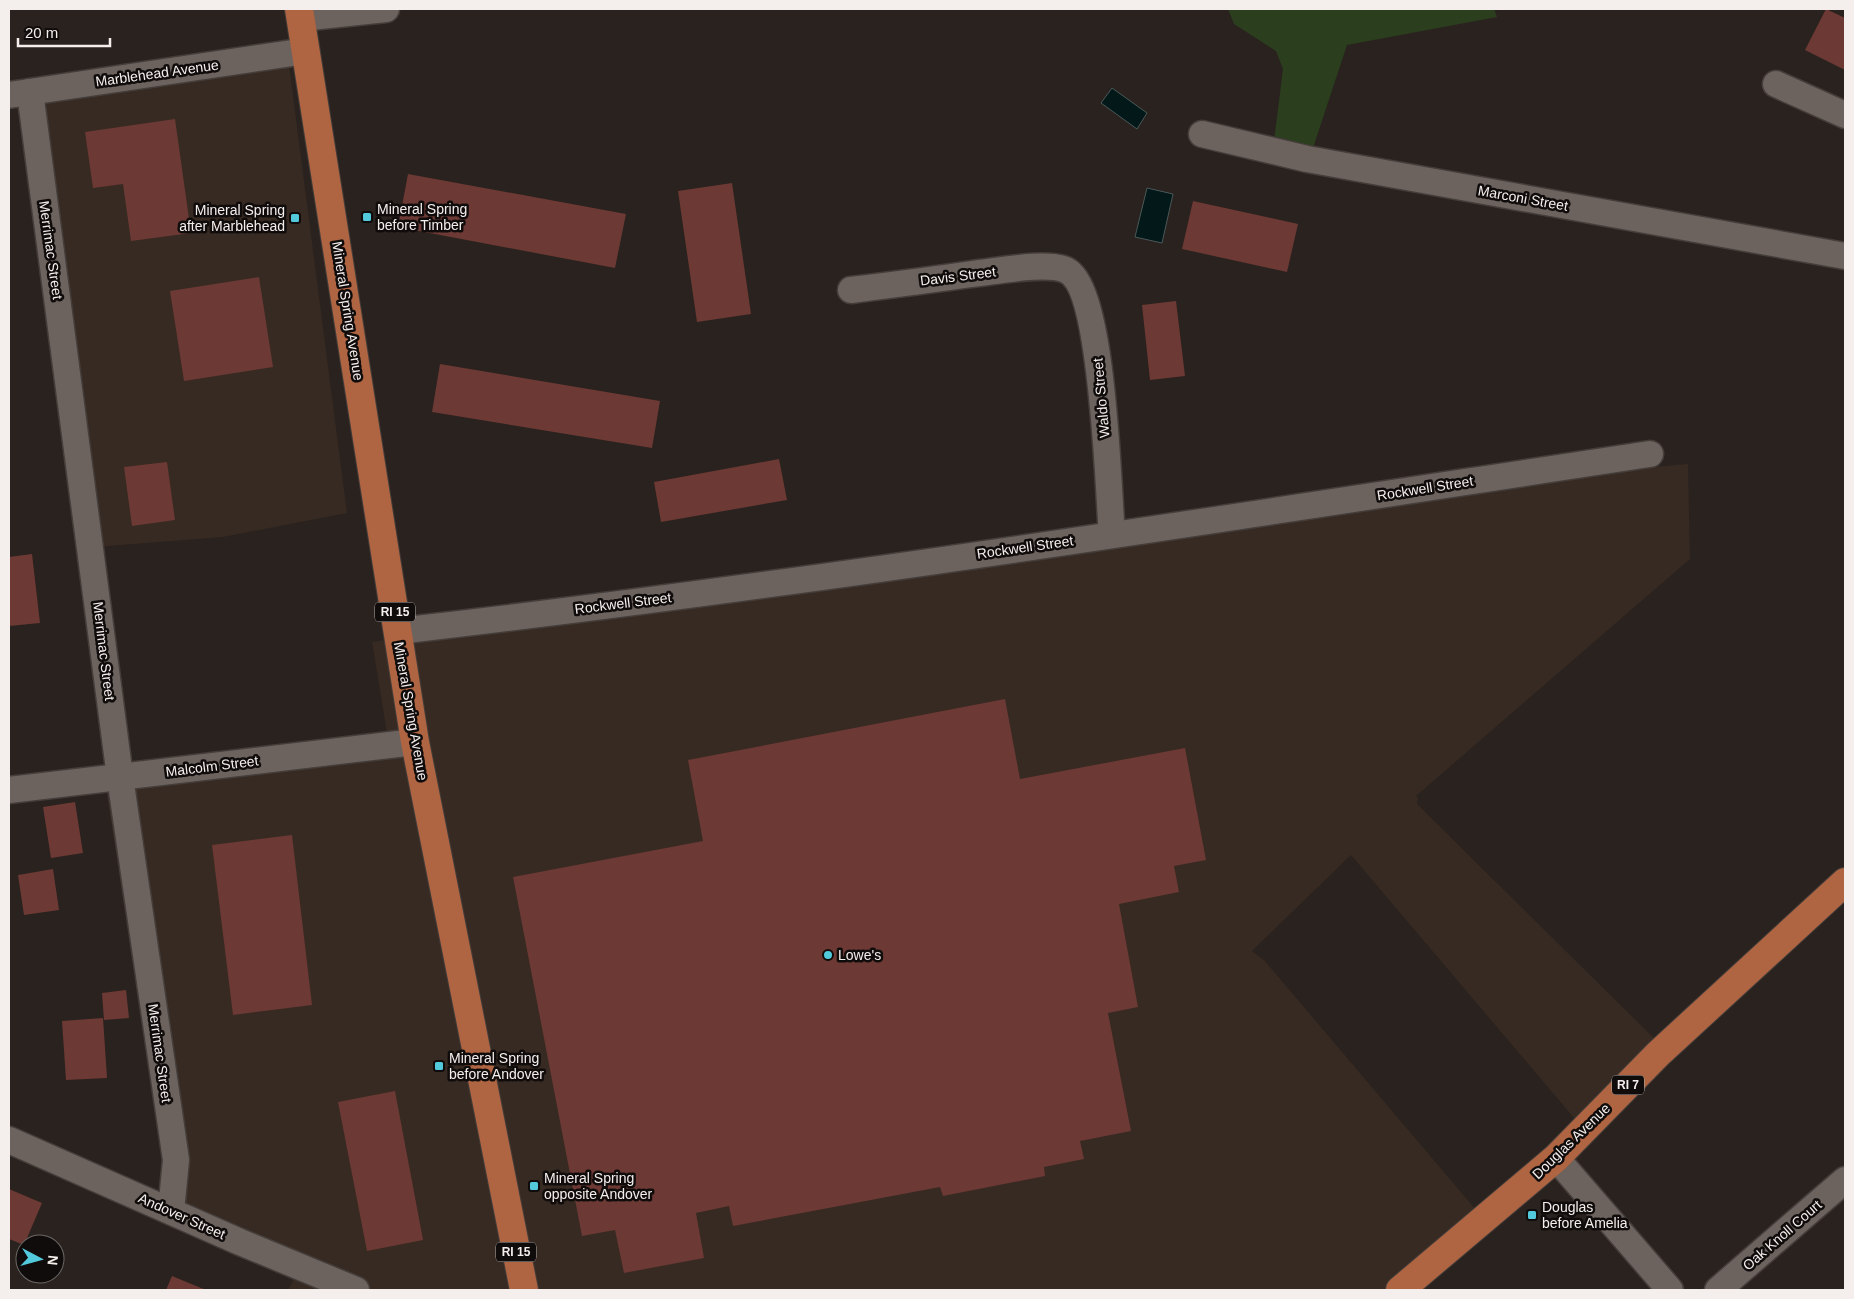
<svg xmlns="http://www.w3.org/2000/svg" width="1854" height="1299" viewBox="0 0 1854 1299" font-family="Arial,sans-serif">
<rect width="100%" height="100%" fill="#2a221e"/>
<g fill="#372a22">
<polygon points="288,57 347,513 223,537 82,548 26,94"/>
<polygon points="1688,464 1690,559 1416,796 1418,798 1417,804 1663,1047 1580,1125 1351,855 1252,951 1264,960 1482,1217 1404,1290 288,1290 298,1271 170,1205 104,775 388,739 372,642 1460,483"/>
</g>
<polygon fill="#2b3e1e" points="1228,9 1494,9 1497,17 1347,45 1310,157 1273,149 1283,69 1276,51 1234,24"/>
<g fill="#021819" stroke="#4b5858">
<polygon points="1112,88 1147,113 1137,129 1101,103"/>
<polygon points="1147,188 1173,194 1162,243 1135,237"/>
</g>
<g fill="#6c3934">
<polygon points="1826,9 1845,18 1845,70 1805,50"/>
<polygon points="175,119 191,233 131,241 123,184 93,188 85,132"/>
<polygon points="408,174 626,214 615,268 398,227"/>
<polygon points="732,183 751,314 697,322 678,191"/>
<polygon points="1193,201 1298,224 1287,272 1182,249"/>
<polygon points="259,277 273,367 184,381 170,291"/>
<polygon points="1176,301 1185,376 1150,380 1142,305"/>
<polygon points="440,364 660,401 652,448 432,412"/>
<polygon points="779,459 787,500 661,522 654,482"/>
<polygon points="167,462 175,520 132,526 124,467"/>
<polygon points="32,554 40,623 9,626 9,557"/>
<polygon points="1005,699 1020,779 1185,748 1206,860 1174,866 1179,892 1119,904 1138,1007 1108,1013 1131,1131 1080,1141 1084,1159 1044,1167 1045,1176 943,1196 940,1187 733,1226 729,1206 696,1213 704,1258 624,1273 615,1230 582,1236 513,877 703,841 688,760"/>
<polygon points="75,802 83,853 51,858 43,807"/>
<polygon points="292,835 312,1005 233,1015 212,845"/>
<polygon points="53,869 59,910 24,915 18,875"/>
<polygon points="126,990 129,1018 104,1020 102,993"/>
<polygon points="103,1018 107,1078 66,1080 62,1021"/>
<polygon points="395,1091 423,1240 367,1251 338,1102"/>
<polygon points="9,1189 42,1203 24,1245 9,1239"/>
<polygon points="172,1276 206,1290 166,1290"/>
</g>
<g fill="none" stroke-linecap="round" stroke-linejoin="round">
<g stroke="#443d3a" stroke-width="29">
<g id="minor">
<polyline points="301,18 386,9"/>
<polyline points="1776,84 1845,115"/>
<polyline points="30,92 120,777 176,1160 171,1211"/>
<polyline points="9,95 306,51"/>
<polyline points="1202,134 1307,159 1845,256"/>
<path d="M851,290C891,285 931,280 972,274C994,272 1046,261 1066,270C1104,288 1108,491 1112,535"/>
<path d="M398,631C817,583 1233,517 1650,454"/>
<polyline points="9,790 415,742"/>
<polyline points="9,1140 240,1242 356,1290"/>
<polyline points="1556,1158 1670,1290"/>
<polyline points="1718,1290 1845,1180"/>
</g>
</g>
<g stroke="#443d3a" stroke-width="30">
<g id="primary">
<polyline points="299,9 415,742 524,1290"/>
<polyline points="1400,1290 1556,1158 1658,1054 1845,882"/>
</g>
</g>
<use href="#minor" stroke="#6c635e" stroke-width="26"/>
<use href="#primary" stroke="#af6442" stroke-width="28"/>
</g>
<g fill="#53cadc" stroke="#100c0b" stroke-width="2">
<rect x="362" y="212" width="10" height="10" rx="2.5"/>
<rect x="290" y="213" width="10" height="10" rx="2.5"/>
<circle cx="828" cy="955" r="5"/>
<rect x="434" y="1061" width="10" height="10" rx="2.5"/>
<rect x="529" y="1181" width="10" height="10" rx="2.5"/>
<rect x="1527" y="1210" width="10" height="10" rx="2.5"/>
</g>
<g text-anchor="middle" stroke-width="5" stroke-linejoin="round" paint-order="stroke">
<g fill="#100c0b" stroke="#b0aba8" stroke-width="1">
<rect x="375" y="602.5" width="40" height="19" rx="4"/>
<rect x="1612" y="1075.5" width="32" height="19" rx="4"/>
<rect x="496" y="1242.5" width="40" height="19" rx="4"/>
</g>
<g font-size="12" font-weight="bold" fill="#f4efec">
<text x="395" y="616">RI 15</text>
<text x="1628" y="1089">RI 7</text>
<text x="516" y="1256">RI 15</text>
</g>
<g font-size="14" fill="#f4efec" stroke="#100c0b">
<text transform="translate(157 73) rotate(-8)" y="5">Marblehead Avenue</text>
<text transform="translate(1523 198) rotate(10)" y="5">Marconi Street</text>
<text transform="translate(51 250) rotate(82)" y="5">Merrimac Street</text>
<text transform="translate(958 276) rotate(-7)" y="5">Davis Street</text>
<text transform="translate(348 311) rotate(81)" y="5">Mineral Spring Avenue</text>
<text transform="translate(1101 398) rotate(-95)" y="5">Waldo Street</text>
<text transform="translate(1425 488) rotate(-9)" y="5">Rockwell Street</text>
<text transform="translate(1025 547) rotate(-8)" y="5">Rockwell Street</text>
<text transform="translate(623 603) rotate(-7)" y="5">Rockwell Street</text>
<text transform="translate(104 651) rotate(83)" y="5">Merrimac Street</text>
<text transform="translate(411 711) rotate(80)" y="5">Mineral Spring Avenue</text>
<text transform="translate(212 766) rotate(-7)" y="5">Malcolm Street</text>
<text transform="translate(160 1053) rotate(82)" y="5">Merrimac Street</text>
<text transform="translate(1571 1141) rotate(-44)" y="5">Douglas Avenue</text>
<text transform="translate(182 1216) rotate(24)" y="5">Andover Street</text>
<text transform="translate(1782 1235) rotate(-41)" y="5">Oak Knoll Court</text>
</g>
<g font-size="14" fill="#f4efec" stroke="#100c0b" text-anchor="start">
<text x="377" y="214">Mineral Spring<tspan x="377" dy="16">before Timber</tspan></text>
<text x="285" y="215" text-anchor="end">Mineral Spring<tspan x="285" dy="16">after Marblehead</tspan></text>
<text x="838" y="960">Lowe's</text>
<text x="449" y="1063">Mineral Spring<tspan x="449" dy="16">before Andover</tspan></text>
<text x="544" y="1183">Mineral Spring<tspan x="544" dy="16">opposite Andover</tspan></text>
<text x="1542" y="1212">Douglas<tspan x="1542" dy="16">before Amelia</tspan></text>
</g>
</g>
<rect width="1854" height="1299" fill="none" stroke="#f4efec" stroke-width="20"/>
<g transform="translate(40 1259) rotate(96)"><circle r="24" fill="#100c0b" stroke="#6b6765"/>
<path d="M0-4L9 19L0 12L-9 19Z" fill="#53cadc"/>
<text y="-8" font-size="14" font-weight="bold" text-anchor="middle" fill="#f4efec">N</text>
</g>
<path d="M18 38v8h92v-8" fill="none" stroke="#f4efec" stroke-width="2.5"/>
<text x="25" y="38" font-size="15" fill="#f4efec" stroke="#100c0b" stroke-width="4" paint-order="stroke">20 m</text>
</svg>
